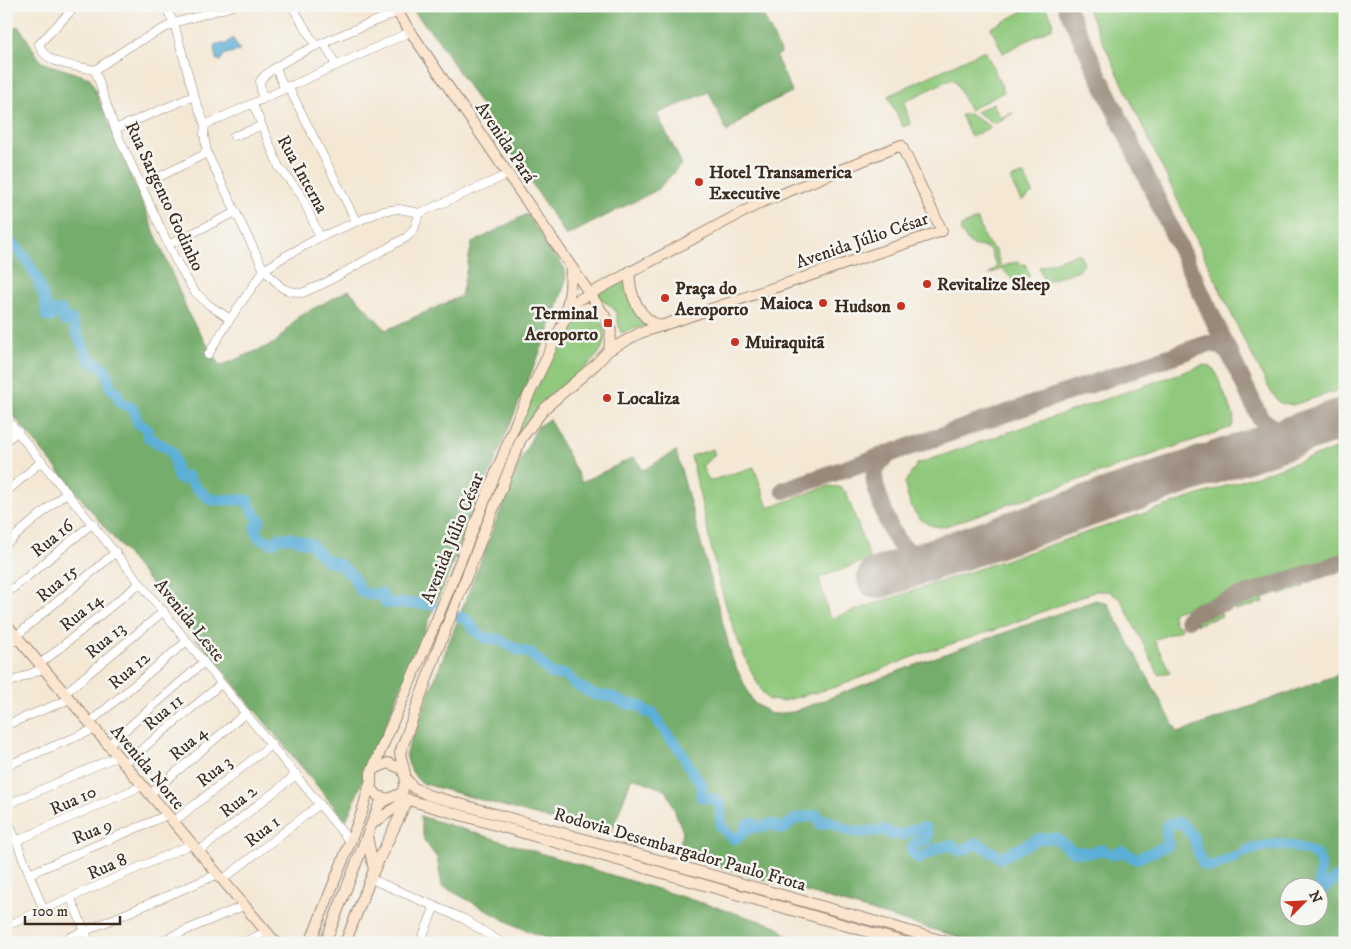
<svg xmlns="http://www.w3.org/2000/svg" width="1351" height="949" viewBox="0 0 1351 949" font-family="'IM FELL DW Pica',serif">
<rect width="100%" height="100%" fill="#f6f6f2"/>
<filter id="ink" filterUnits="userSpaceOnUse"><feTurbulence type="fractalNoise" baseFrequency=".02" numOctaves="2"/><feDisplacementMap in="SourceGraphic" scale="10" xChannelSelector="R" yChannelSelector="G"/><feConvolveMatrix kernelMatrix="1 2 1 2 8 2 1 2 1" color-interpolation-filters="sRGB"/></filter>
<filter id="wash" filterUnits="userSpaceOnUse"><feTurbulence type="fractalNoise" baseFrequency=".0096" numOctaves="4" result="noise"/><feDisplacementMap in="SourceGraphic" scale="20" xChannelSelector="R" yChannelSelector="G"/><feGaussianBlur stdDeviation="1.12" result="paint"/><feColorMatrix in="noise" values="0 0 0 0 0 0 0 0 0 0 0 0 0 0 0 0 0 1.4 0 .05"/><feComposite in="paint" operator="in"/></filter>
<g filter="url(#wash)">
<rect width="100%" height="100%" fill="#f4e8d5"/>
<g fill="#90c97d" stroke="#667a4e">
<path d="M1033,6H1043C1050,12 1054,20 1052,28L1003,53L991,28Z"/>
<polygon points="1086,6 1345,6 1345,388 1293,405 1280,403 1271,392 1240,332"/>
<polygon points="985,50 1004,92 969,110 956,82 951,79 904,102 910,124 903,127 888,96"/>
<polygon points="993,103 1000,118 1013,113 995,124 976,112"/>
<polygon points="969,114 991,127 971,137 961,115"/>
<polygon points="1024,174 1033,193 1021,201 1010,179"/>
<path d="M974,220H978L985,240L996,251L1001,267L1019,261L1021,265L1025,264L1030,276L1020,280H1013L1002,269L989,274L997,267C988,246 993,249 971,245L960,231L961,226Z"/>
<polygon points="1079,253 1084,264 1079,270 1044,282 1039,267"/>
<path d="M626,276L625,290L641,318L649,324L621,333C615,318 621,307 599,300L595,293Z"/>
<path d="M583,311C595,315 601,316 604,329C611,360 567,377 550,395C536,410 524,427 512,444H510L568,321Z"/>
<path d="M1204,365L1211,366L1215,371L1234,417L1232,427L943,527C917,527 908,505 905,483L917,464Z"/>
<path d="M1345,446V554L1186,609L1176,610L1172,614L1175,624L1181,626V630L1154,640L1170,672L1159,675L1121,600L1109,591H1096L998,629L926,652L836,687L782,701L769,700L763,693C721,622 710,535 691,456L713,449L715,455L702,466L709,481L754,467L768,508L828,486L839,487L846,492L870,559L819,578L829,616L832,618Z"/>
<polygon points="1300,582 1303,582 1304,587 1280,595 1279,591 1280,589"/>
<polygon points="1262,596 1264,602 1235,610 1234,606"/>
<polygon points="1219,610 1222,616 1196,625 1196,619"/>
</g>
<g fill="#74ad6c" stroke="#586c45" fill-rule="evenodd">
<polygon points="409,6 759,6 781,53 776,57 792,92 760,107 727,132 709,92 657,114 682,164 657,190 566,236 438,40"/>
<polygon points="19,26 41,62 90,78 190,317 220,366 275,343 299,316 349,290 386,330 461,296 472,243 527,214 565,269 566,280 554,318 346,821 6,407 6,32"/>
<path d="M549,419L582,482L634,457L643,470L676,451L733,661L753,702L771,714L793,712L925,661L1096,600L1108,604L1178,733L1345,672V943H979L677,854L683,832L667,791L632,777L610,836L421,783C412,774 408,766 406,753L516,470L537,427ZM1288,886H1318V916H1288Z"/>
<polygon points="508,449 511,450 443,623 439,621"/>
<polygon points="420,816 777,926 793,941 820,943 557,943 514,925 442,886 437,858 424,840"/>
</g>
<polygon fill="#5cafd7" stroke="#4c6c7a" points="233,38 240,51 225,54 220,61 216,59 214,47 216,44 226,44"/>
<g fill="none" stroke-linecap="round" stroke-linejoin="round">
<g stroke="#5cafd7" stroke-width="11">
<path d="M6,239C10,244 14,245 18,249C31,263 48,297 46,316L51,317L55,310L62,311L64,321L71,319L89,360C104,365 109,372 110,387L117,393L120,402L133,409L138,423L147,429L148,437L172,451L178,478L182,479L187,476L195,487L211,500H248L251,509L260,520L255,528L259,538L273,543L279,538H291L311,544L326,560L340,565L353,576L360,590L369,595L381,593L386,603L432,604"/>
<path d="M460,617L467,620L475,631L486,638L498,639L518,650L530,653L552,674L566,675L576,685L595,695L613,697L624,703L641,706L645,712L653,713C659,725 668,735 676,745C686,757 691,774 702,784L701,797L715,799L720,803L721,827L734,839L746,831V825L753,823L756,828L772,824L783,829L795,819L817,815L820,824H824L826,820L850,831L861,832L885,830L890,834L902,835L912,830L925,828L928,834L926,840L917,842L912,847L913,853L919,859L938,848L951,845L961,851L977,843L1001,858L1038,839L1056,838L1072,851L1088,853L1102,850L1113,855L1122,851L1136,859L1168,845L1166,835L1167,825L1179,822C1201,839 1192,846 1204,865L1210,867L1236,857"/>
<path d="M1245,852C1272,841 1289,843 1316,854L1321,865L1319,883L1325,888L1345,870"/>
</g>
<g stroke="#98897a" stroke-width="18">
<polyline points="1066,6 1260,418 1275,430 1294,435"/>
<path d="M888,454C884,458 878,463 876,469C872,480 877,492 881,503C891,534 900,560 939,558"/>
<polyline points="784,490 1207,344 1218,344 1230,354"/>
<polyline points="1188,619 1193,613 1345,561"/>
</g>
<polyline stroke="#98897a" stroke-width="42" points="878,578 1345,418"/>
</g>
</g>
<g filter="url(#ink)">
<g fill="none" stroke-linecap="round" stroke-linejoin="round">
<g stroke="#98897a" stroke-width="9">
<g id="street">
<path d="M76,6L39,44C44,65 77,66 95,70"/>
<polyline points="165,6 174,23 194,96 205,125 204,134 207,153 264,270 282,288 290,291 302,293 325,283 407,237 414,229 420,213"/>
<polyline points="292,6 316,46"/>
<polyline points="324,43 336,65"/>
<polyline points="276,68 284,88"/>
<polyline points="95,70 115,129 175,259 194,291 209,305 230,319"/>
<polyline points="95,70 129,47 174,23 233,6"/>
<polyline points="288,86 356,221"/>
<path d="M262,100L260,81C275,58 369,24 398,12"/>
<polyline points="253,104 279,167 301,195 320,237"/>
<polyline points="205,125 410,32"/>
<polyline points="115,129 194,96"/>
<polyline points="234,136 261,126"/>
<polyline points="141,186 207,153"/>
<polyline points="168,245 236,212"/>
<polyline points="208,355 230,319 264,270 284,257 320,237 382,211 399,209 420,213 509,174"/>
<polyline points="6,418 350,842"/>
<polyline points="6,441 18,431"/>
<polyline points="6,492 42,461"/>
<polyline points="6,544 67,492"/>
<polyline points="6,594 93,523"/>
<polyline points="16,636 116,552"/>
<polyline points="6,644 19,639"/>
<polyline points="40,664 140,583"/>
<polyline points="6,684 44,668"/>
<polyline points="65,693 164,611"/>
<polyline points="90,722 187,641"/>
<polyline points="6,725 70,699"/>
<polyline points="108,745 204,662"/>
<polyline points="124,764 221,684"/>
<polyline points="6,766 95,729"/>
<polyline points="150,794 246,713"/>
<polyline points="6,805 118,756"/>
<polyline points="6,815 44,911"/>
<polyline points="173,822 272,744"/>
<polyline points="16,841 142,786"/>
<polyline points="198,852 297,774"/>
<polyline points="29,874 167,815"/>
<polyline points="371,879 464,919 502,943"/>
<polyline points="222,880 320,804"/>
<polyline points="71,899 90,943"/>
<polyline points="6,926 192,844"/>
<polyline points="57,943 216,875"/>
<polyline points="156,943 243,906"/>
<polyline points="242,943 266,932"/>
<polyline points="420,943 435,906"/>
</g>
</g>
<g stroke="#98897a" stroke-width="12">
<g id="secondary">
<polyline points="393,6 605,316 611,331 609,350 595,365 544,409 521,439 437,651 400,753 405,774"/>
<path d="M630,271C628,292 639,321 662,326"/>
<polyline points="567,306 760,203 901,145 942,231 640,333 609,350"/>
<polyline points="564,321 571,313 587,308 602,314"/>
<polyline points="6,624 276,943"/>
<polyline points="374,769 388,763 402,769 406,779 402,793 388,799 378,796 371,788 371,773 435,624 517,420 564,321 570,291 571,267"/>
<polyline points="406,779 414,788 428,795 951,943"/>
<polyline points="398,797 907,943"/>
<polyline points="372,824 405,801"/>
<polyline points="367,836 374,870"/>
<polyline points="310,943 362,812 370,783"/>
<polyline points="325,943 379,805 388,799"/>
<polyline points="345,943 374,870 408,799"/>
</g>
</g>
<use href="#street" stroke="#fff" stroke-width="8"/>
<use href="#secondary" stroke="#fbe5cf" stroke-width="10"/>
</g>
</g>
<g fill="#c8321e" stroke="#f6f6f2" stroke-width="2">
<circle cx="699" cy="182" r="5"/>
<circle cx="927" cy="284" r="5"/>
<circle cx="665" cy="298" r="5"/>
<circle cx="823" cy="303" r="5"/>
<circle cx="901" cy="306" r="5"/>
<rect x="603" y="318" width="10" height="10" rx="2.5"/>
<circle cx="735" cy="342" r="5"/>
<circle cx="607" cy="398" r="5"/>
</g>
<g text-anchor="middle" stroke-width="5" stroke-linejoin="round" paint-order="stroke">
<g font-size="18" fill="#3b2a1e" stroke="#f6f6f2">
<text transform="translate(506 142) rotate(56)" y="6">Avenida Pará</text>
<text transform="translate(303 174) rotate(61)" y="6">Rua Interna</text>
<text transform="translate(165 196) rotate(65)" y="6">Rua Sargento Godinho</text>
<text transform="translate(862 240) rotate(-19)" y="6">Avenida Júlio César</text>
<text transform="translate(52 538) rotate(-39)" y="6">Rua 16</text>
<text transform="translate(452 538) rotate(-68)" y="6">Avenida Júlio César</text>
<text transform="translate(57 583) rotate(-40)" y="6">Rua 15</text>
<text transform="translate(81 612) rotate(-39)" y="6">Rua 14</text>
<text transform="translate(190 620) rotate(51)" y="6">Avenida Leste</text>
<text transform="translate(105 640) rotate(-40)" y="6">Rua 13</text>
<text transform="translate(129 670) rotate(-40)" y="6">Rua 12</text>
<text transform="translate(163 712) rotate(-40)" y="6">Rua 11</text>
<text transform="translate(188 743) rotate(-40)" y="6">Rua 4</text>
<text transform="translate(148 767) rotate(50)" y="6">Avenida Norte</text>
<text transform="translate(214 771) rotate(-38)" y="6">Rua 3</text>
<text transform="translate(73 800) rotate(-24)" y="6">Rua 10</text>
<text transform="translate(238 801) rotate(-38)" y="6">Rua 2</text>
<text transform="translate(92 831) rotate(-23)" y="6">Rua 9</text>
<text transform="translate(262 831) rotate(-38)" y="6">Rua 1</text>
<text transform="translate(680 849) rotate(16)" y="6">Rodovia Desembargador Paulo Frota</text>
<text transform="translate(107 866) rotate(-24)" y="6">Rua 8</text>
</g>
<g font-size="18" font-weight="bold" fill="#3b2a1e" stroke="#f6f6f2" text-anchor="start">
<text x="709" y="178">Hotel Transamerica<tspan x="709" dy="21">Executive</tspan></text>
<text x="937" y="290">Revitalize Sleep</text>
<text x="675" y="294">Praça do<tspan x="675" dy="21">Aeroporto</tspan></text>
<text x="813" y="309" text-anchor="end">Maioca</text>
<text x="891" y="312" text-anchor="end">Hudson</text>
<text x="598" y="319" text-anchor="end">Terminal<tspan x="598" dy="21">Aeroporto</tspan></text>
<text x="745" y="348">Muiraquitã</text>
<text x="617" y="404">Localiza</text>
</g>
</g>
<rect width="1351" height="949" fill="none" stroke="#f6f6f2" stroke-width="25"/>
<g transform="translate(1304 902) rotate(66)"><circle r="24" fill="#f6f6f2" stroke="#aba49d"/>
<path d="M0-4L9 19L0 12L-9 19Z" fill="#c8321e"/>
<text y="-8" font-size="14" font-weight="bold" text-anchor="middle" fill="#3b2a1e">N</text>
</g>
<path d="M25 916v8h95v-8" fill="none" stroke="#3b2a1e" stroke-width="2.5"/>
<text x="32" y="916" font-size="15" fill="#3b2a1e" stroke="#f6f6f2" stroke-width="4" paint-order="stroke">100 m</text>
</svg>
